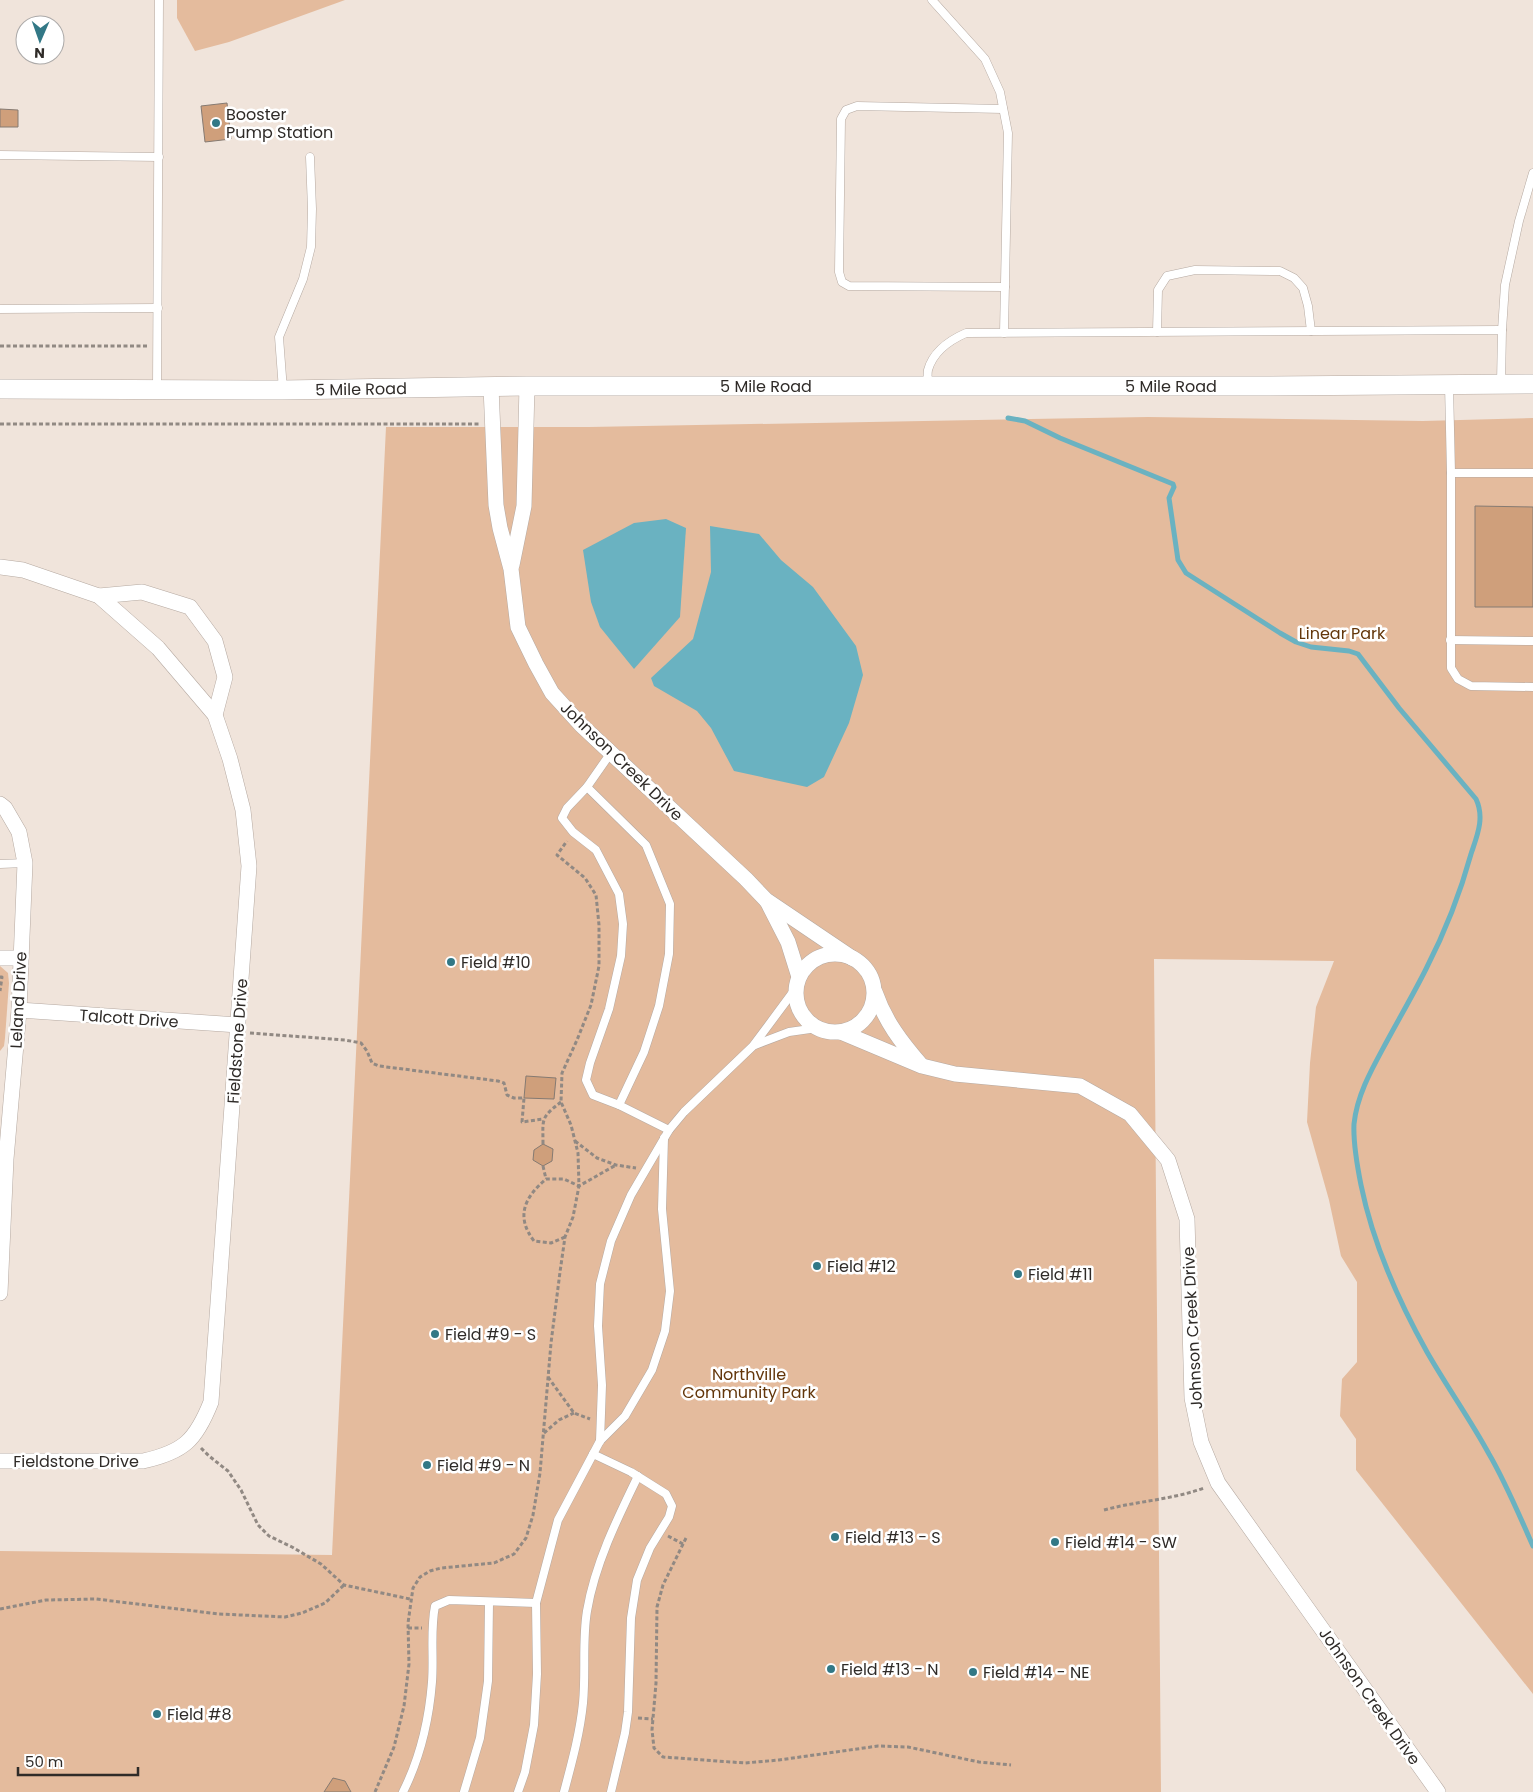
<svg xmlns="http://www.w3.org/2000/svg" width="1533" height="1792" viewBox="0 0 1533 1792" font-family="Poppins,sans-serif">
<rect width="100%" height="100%" fill="#f0e4db"/>
<g fill="#e4bb9d">
<polygon points="177,0 345,0 229,42 195,51 177,18"/>
<polygon points="1148,417 1423,421 1533,418 1533,1694 1356,1470 1356,1439 1340,1416 1342,1379 1357,1362 1357,1282 1341,1256 1329,1200 1307,1122 1310,1063 1316,1007 1334,961 1154,959 1161,1792 0,1792 0,1551 332,1555 386,427 589,427"/>
<polygon points="0,966 8,973 9,983 5,1038 4,1046 0,1051"/>
</g>
<g fill="#6ab2c1">
<polygon points="666,519 686,528 680,617 634,669 600,627 591,602 583,550 634,523"/>
<polygon points="710,526 759,534 781,560 813,587 856,646 863,675 849,723 824,777 807,787 734,771 711,728 697,711 654,686 651,678 693,639 711,572"/>
</g>
<g fill="none" stroke-linecap="round" stroke-linejoin="round">
<path stroke="#6ab2c1" stroke-width="5" d="M1008,418L1025,421L1060,438L1173,484L1174,487L1169,498L1178,560L1186,573L1280,633L1296,642L1311,647L1349,651L1358,654L1399,708L1476,799C1485,818 1477,836 1471,854C1460,894 1445,932 1426,969C1414,993 1400,1017 1387,1041C1373,1067 1357,1094 1354,1124C1353,1144 1357,1165 1361,1185C1373,1244 1398,1300 1427,1352C1447,1387 1470,1419 1489,1454C1506,1483 1519,1515 1533,1546"/>
</g>
<g fill="#cf9f7b" stroke="#857a72">
<polygon points="227,103 231,139 205,142 201,106"/>
<polygon points="0,109 18,110 18,127 0,127"/>
<polygon points="1475,506 1533,507 1533,607 1475,607"/>
<polygon points="526,1076 556,1078 554,1099 524,1098"/>
<polygon points="543,1144 553,1149 552,1161 543,1166 533,1160 534,1150"/>
<polygon points="333,1778 345,1781 351,1792 324,1792"/>
</g>
<g fill="none" stroke-linecap="round" stroke-linejoin="round">
<g stroke="#b5a9a1" stroke-width="9">
<g id="service">
<polyline points="932,0 985,59 1000,92 1008,133 1004,333"/>
<polyline points="1003,109 857,106 846,110 841,119 839,272 842,282 849,286 1005,287"/>
<polyline points="0,155 159,157"/>
<polyline points="0,309 158,308"/>
<polyline points="1502,330 1505,285 1519,221 1533,173"/>
<polyline points="1157,332 1158,290 1167,276 1195,270 1280,271 1294,278 1303,288 1308,306 1311,331"/>
<polyline points="1449,385 1451,473 1451,668 1458,679 1471,686 1533,687"/>
<path d="M928,386C928,381 927,375 928,370C933,352 950,340 966,333L1502,330L1501,383"/>
<polyline points="157,389 159,0"/>
<polyline points="283,390 279,337 303,279 311,247 312,209 310,157"/>
<polyline points="1451,473 1533,473"/>
<polyline points="1450,640 1533,641"/>
<polyline points="610,754 587,787 567,808 562,818 573,832 596,850 619,894 623,924 621,956 609,1009 590,1063 586,1080 593,1095 619,1105 669,1130"/>
<polyline points="587,787 646,845 670,904 669,954 659,1006 644,1052 619,1105"/>
<polyline points="0,864 25,863"/>
<polyline points="755,1045 789,1032 817,1028"/>
<polyline points="600,1441 602,1385 598,1326 600,1284 611,1241 631,1195 669,1130 684,1112 753,1046 796,988"/>
<polyline points="593,1454 631,1472 666,1494 672,1506 669,1517 650,1548 637,1580 631,1618 628,1712 625,1733 611,1792"/>
<path d="M403,1792C420,1758 429,1720 432,1682C434,1656 430,1631 435,1606L449,1600L536,1603"/>
<polyline points="464,1792 480,1738 488,1681 489,1602"/>
<polyline points="518,1792 525,1772 534,1725 537,1674 536,1603 558,1520 600,1441 625,1416 652,1370 665,1331 670,1291 662,1209 664,1138"/>
<path d="M564,1792C572,1762 580,1733 583,1703C586,1672 582,1641 587,1611C595,1564 617,1519 638,1476"/>
</g>
</g>
<g stroke="#b5a9a1" stroke-width="16">
<g id="minor">
<polyline points="491,387 496,505 500,528 511,569 518,627 536,664 552,693 581,725 746,879 766,900 852,958"/>
<polyline points="512,565 524,506 527,386"/>
<path d="M0,567L23,570L99,596L158,648L215,715L230,759L243,810L249,866L211,1402C196,1440 184,1452 143,1461H0"/>
<polyline points="99,596 142,592 190,607 215,641 225,677 215,715"/>
<polyline points="0,804 5,808 19,832 25,863 19,1010 6,1159 0,1293"/>
<polyline points="767,901 788,942 799,977"/>
<circle cx="835" cy="993" r="39"/>
<polyline points="0,958 20,958"/>
<path d="M875,992C885,1021 901,1042 921,1065"/>
<polyline points="19,1010 238,1025"/>
<polyline points="841,1032 922,1066 955,1074 1080,1086 1130,1114 1168,1160 1187,1219 1192,1398 1201,1442 1218,1483 1438,1792"/>
</g>
</g>
<g stroke="#b5a9a1" stroke-width="20">
<g id="tertiary">
<path id="s1" d="M0,389L283,390L527,386H1256L1533,384"/>
</g>
</g>
<g stroke="#918983" stroke-width="3" stroke-dasharray="4 2.5" stroke-linecap="butt">
<polyline points="0,346 147,346"/>
<polyline points="0,424 479,424"/>
<polyline points="0,977 2,977 0,991"/>
<polyline points="250,1033 345,1040 361,1043 367,1051 372,1063 379,1066 498,1081 504,1083 507,1095 514,1098 524,1098 522,1122 543,1119"/>
<polyline points="575,1141 597,1158 616,1165 636,1168"/>
<path d="M543,1144C543,1119 540,1118 561,1102"/>
<polyline points="543,1166 546,1179"/>
<path d="M565,1237L551,1243L534,1241C515,1216 525,1197 546,1179H564L579,1186L616,1165"/>
<polyline points="548,1377 574,1413 590,1419"/>
<polyline points="544,1433 559,1420 574,1413"/>
<polyline points="201,1448 209,1456 228,1471 241,1490 258,1525 269,1536 292,1547 321,1564 344,1585 410,1599"/>
<path d="M1104,1510C1137,1501 1171,1500 1204,1488"/>
<polyline points="668,1536 683,1544"/>
<polyline points="686,1538 663,1585 657,1607 656,1683 652,1730 654,1748 663,1757 745,1763 779,1760 878,1746 908,1747 979,1762 1011,1765"/>
<polyline points="0,1609 46,1600 96,1599 219,1614 285,1617 302,1613 325,1603 344,1585"/>
<polyline points="408,1628 422,1628"/>
<polyline points="638,1718 653,1719"/>
<polyline points="375,1792 394,1747 404,1706 409,1664 408,1623 413,1588 420,1577 430,1571 441,1568 494,1563 514,1554 526,1538 533,1515 540,1473 551,1343 560,1272 565,1237 573,1217 579,1186 578,1153 571,1125 561,1102 562,1073 577,1040 591,1005 599,966 599,925 596,895 585,878 557,855 567,841"/>
</g>
<use href="#service" stroke="#fff" stroke-width="8"/>
<use href="#minor" stroke="#fff" stroke-width="15"/>
<use href="#tertiary" stroke="#fff" stroke-width="19"/>
</g>
<g fill="#327886" stroke="#fff" stroke-width="2">
<circle cx="216" cy="123" r="5"/>
<circle cx="451" cy="962" r="5"/>
<circle cx="817" cy="1266" r="5"/>
<circle cx="1018" cy="1274" r="5"/>
<circle cx="435" cy="1334" r="5"/>
<circle cx="427" cy="1465" r="5"/>
<circle cx="835" cy="1537" r="5"/>
<circle cx="1055" cy="1542" r="5"/>
<circle cx="831" cy="1669" r="5"/>
<circle cx="973" cy="1672" r="5"/>
<circle cx="157" cy="1714" r="5"/>
</g>
<g text-anchor="middle" stroke-width="5" stroke-linejoin="round" paint-order="stroke">
<g font-size="16" fill="#2f2b28" stroke="#fff" text-anchor="start">
<text x="226" y="120">Booster<tspan x="226" dy="18">Pump Station</tspan></text>
<text x="461" y="968">Field #10</text>
<text x="827" y="1272">Field #12</text>
<text x="1028" y="1280">Field #11</text>
<text x="445" y="1340">Field #9 - S</text>
<text x="437" y="1471">Field #9 - N</text>
<text x="845" y="1543">Field #13 - S</text>
<text x="1065" y="1548">Field #14 - SW</text>
<text x="841" y="1675">Field #13 - N</text>
<text x="983" y="1678">Field #14 - NE</text>
<text x="167" y="1720">Field #8</text>
</g>
<g font-size="16" fill="#2f2b28" stroke="#fff">
<text dy="6" stroke="none"><textPath href="#s1" startOffset="766">5 Mile Road</textPath></text>
<text dy="6" stroke="none"><textPath href="#s1" startOffset="1171">5 Mile Road</textPath></text>
<text dy="6" stroke="none"><textPath href="#s1" startOffset="361">5 Mile Road</textPath></text>
<text transform="translate(622 761) rotate(44)" y="6">Johnson Creek Drive</text>
<text transform="translate(18 1000) rotate(-87)" y="6">Leland Drive</text>
<text transform="translate(129 1018) rotate(4)" y="6">Talcott Drive</text>
<text transform="translate(237 1041) rotate(-86)" y="6">Fieldstone Drive</text>
<text transform="translate(1192 1328) rotate(-93)" y="6">Johnson Creek Drive</text>
<text x="76" y="1467">Fieldstone Drive</text>
<text transform="translate(1370 1696) rotate(55)" y="6">Johnson Creek Drive</text>
</g>
<g font-size="16" fill="#63360a" stroke="#fff">
<text x="1342" y="639">Linear Park</text>
<text x="749" y="1380">Northville<tspan x="749" dy="18">Community Park</tspan></text>
</g>
</g>
<g transform="translate(40 40) rotate(182)"><circle r="24" fill="#ffffff" stroke="#acaaa9"/>
<path d="M0-4L9 19L0 12L-9 19Z" fill="#327886"/>
<text y="-8" font-size="14" font-weight="bold" text-anchor="middle" fill="#2f2b28">N</text>
</g>
<path d="M18 1767v8h120v-8" fill="none" stroke="#2f2b28" stroke-width="2.5"/>
<text x="25" y="1767" font-size="15" fill="#2f2b28" stroke="#ffffff" stroke-width="4" paint-order="stroke">50 m</text>
</svg>
